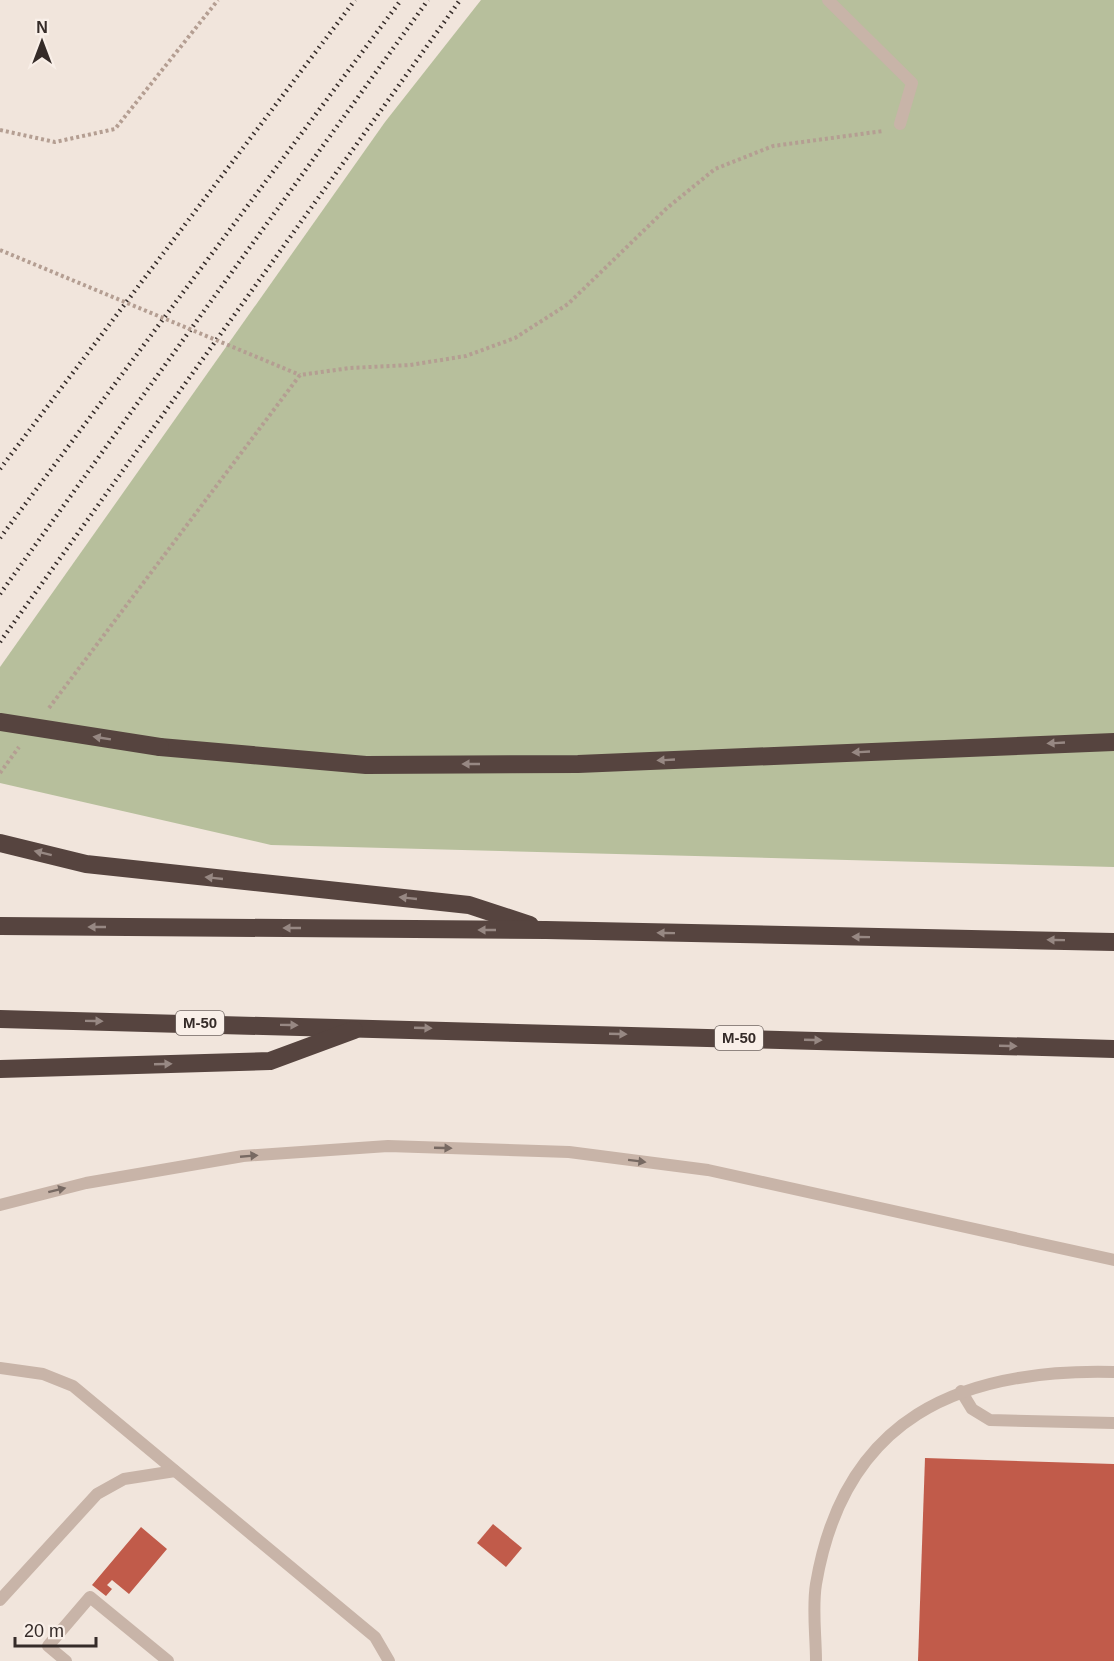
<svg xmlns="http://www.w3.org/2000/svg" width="1114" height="1661" viewBox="0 0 1114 1661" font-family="Arial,sans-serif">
<rect width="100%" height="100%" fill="#f1e5dc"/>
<polygon fill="#b7bf9c" points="481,0 1114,0 1114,867 271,845 0,783 0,667 385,122"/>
<g fill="#c15b4a">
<polygon points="925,1458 1114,1464 1114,1661 918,1661"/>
<polygon points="493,1524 522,1548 506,1567 477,1543"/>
<polygon points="141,1527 167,1549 129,1594 112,1580 107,1585 112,1589 106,1596 92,1585"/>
</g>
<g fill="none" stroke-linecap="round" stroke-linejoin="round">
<g stroke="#b49e92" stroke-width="4" stroke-dasharray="3 3" stroke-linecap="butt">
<polyline points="0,130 55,142 115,129 218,0"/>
<polyline points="49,708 300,375 350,368 410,365 466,356 515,338 568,304 667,208 715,169 773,146 883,131"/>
<polyline points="0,773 19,747"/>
</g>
<g stroke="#c8b4a8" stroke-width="12">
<polyline points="828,0 912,83 900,124"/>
<polyline points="0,1205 86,1183 243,1156 388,1146 569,1152 708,1170 1114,1260"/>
<polyline points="0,1368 43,1374 73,1386 375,1637 389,1661"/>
<polyline points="961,1391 972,1409 990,1420 1114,1423"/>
<polyline points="0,1600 97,1494 124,1479 175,1471"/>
<polyline points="66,1661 48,1646 90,1597 168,1661"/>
<path d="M816,1661C816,1636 812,1608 816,1584C844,1418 959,1368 1114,1372"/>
</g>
<g stroke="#56443f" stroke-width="18">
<polyline points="160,747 366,765 578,764 1114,742"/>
<polyline points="0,843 86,864 469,905 530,925"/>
<polyline points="0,926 546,930 1114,942"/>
<polyline points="0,1019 1114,1049"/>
<polyline points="0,1069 270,1061 354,1030"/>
</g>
<g stroke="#352b28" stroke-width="4.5" stroke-dasharray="1.5 4.5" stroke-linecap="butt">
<polyline points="0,469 355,0"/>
<polyline points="0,538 401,0"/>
<polyline points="0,594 428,0"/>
<polyline points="0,642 460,0"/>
</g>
<polyline stroke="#b49e92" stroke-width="4" stroke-dasharray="3 3" stroke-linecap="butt" points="0,250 300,375"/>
<polyline stroke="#56443f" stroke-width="18" points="0,722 160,747"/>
</g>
<defs><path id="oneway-solid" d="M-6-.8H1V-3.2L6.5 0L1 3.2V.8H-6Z" transform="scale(1.5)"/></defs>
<g fill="#978883">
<use href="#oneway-solid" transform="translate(102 738) rotate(-171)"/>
<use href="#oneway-solid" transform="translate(1056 743) rotate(177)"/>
<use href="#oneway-solid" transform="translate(861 752) rotate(177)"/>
<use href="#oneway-solid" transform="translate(666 760) rotate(177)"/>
<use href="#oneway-solid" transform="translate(471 764) rotate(180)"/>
<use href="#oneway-solid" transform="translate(43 853) rotate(-166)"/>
<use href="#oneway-solid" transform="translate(214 878) rotate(-174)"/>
<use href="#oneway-solid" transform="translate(408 898) rotate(-174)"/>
<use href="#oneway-solid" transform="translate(97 927) rotate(-180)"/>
<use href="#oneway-solid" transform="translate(292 928) rotate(-180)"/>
<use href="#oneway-solid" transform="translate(487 930) rotate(-180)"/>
<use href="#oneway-solid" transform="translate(666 933) rotate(-179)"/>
<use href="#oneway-solid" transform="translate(861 937) rotate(-179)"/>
<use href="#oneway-solid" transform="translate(1056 940) rotate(-179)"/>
<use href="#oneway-solid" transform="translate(94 1021) rotate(1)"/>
<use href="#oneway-solid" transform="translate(289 1025) rotate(1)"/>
<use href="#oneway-solid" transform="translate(423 1028) rotate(2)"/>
<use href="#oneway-solid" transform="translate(618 1034) rotate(2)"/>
<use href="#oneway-solid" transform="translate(813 1040) rotate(2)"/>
<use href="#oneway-solid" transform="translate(1008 1046) rotate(2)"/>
<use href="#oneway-solid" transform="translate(163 1064) rotate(-2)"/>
</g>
<g fill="#776962">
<use href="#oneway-solid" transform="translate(443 1148) rotate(2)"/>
<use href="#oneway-solid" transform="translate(249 1156) rotate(-5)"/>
<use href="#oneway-solid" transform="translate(637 1161) rotate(7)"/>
<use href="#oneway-solid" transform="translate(57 1190) rotate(-14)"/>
</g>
<g text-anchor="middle" stroke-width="5" stroke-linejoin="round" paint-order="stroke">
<g fill="#f9efe8" stroke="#706662" stroke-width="1.5">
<rect x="176" y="1011" width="48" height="24" rx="4.5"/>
<rect x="715" y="1026" width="48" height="24" rx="4.5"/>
</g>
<g font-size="15" font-weight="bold" fill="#352b28">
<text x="200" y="1028">M-50</text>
<text x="739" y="1043">M-50</text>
</g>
</g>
<g transform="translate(42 42)" stroke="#f9efe8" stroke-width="4.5" paint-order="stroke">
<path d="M0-4.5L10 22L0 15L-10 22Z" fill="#352b28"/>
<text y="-9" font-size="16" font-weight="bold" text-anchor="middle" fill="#352b28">N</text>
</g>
<path d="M15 1637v9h81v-9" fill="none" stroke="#352b28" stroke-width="3"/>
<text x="24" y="1637" font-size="18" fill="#352b28" stroke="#f9efe8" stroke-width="4.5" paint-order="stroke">20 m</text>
</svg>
